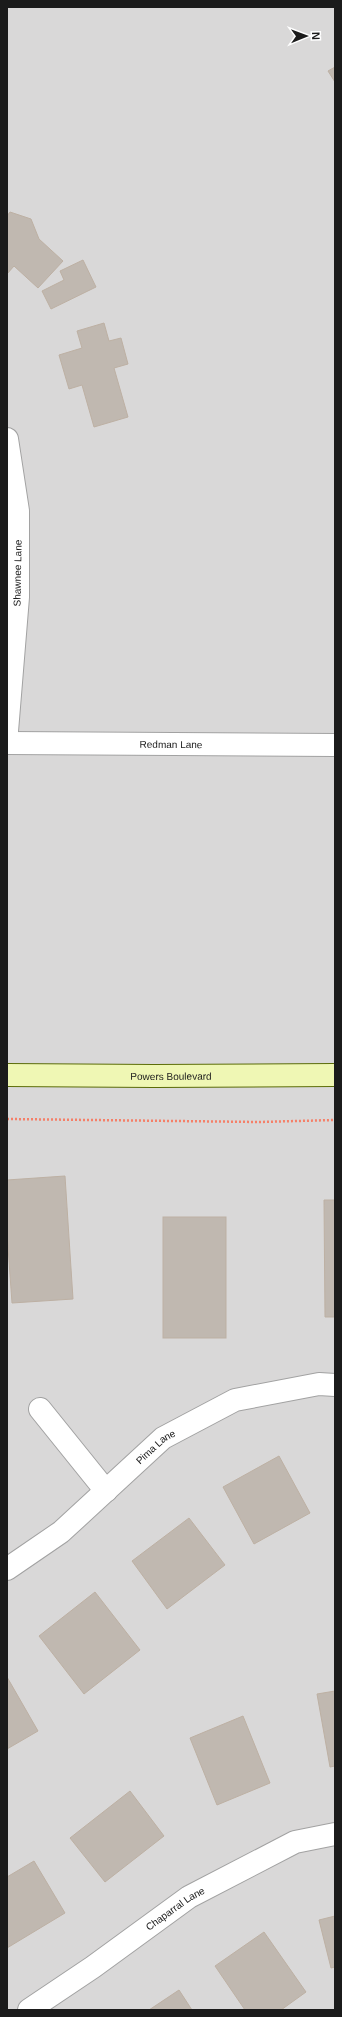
<svg xmlns="http://www.w3.org/2000/svg" width="342" height="2017" viewBox="0 0 342 2017" font-family="Helvetica,sans-serif">
<rect width="100%" height="100%" fill="#ece9e0"/>
<rect fill="#d9d8d8" x="7" y="7" width="328" height="2003"/>
<g fill="#c0b8b0" stroke="#bdb0a3">
<polygon points="335,67 335,82 328,71"/>
<polygon points="10,212 31,219 39,239 63,261 38,288 14,266 7,274 7,216"/>
<polygon points="83,260 96,287 51,309 42,291 64,280 60,271"/>
<polygon points="104,323 109,341 121,338 128,364 114,368 128,417 94,427 82,385 69,389 59,355 82,348 77,331"/>
<polygon points="65,1176 73,1299 12,1303 7,1233 7,1180"/>
<polygon points="324,1200 335,1200 335,1317 325,1317"/>
<rect x="163" y="1217" width="63" height="121"/>
<polygon points="279,1456 310,1513 254,1544 223,1487"/>
<polygon points="189,1518 225,1565 167,1609 132,1561"/>
<polygon points="95,1592 140,1650 84,1694 39,1636"/>
<polygon points="7,1677 38,1731 7,1749"/>
<polygon points="335,1691 335,1766 330,1767 317,1694"/>
<polygon points="243,1716 270,1783 217,1805 190,1738"/>
<polygon points="130,1791 164,1836 105,1882 70,1838"/>
<polygon points="34,1861 65,1913 7,1948 7,1877"/>
<polygon points="335,1916 335,1967 331,1968 319,1920"/>
<polygon points="264,1932 306,1992 281,2010 245,2010 215,1966"/>
<polygon points="179,1990 192,2010 149,2010"/>
</g>
<g fill="none" stroke-linecap="round" stroke-linejoin="round">
<g stroke="#a2a2a2" stroke-width="24">
<g id="street">
<polyline points="7,439 18,511 18,597 7,731"/>
<path id="s1" d="M7,743L335,745"/>
<polyline points="40,1409 106,1491"/>
<path id="s2" d="M7,1569L61,1532L163,1438L235,1400L319,1384L335,1385"/>
<path id="s3" d="M29,2010L93,1967L189,1897L295,1842L335,1834"/>
</g>
</g>
<g stroke="#5b6c08" stroke-width="24">
<g id="secondary">
<path id="s4" d="M7,1075L154,1076L335,1075"/>
</g>
</g>
<polyline stroke="#f57f68" stroke-width="2.5" stroke-dasharray="2 2" stroke-linecap="butt" points="7,1119 259,1122 335,1120"/>
<use href="#street" stroke="#fff" stroke-width="22"/>
<use href="#secondary" stroke="#eff7b4" stroke-width="22"/>
</g>
<g text-anchor="middle" stroke-width="3.5" stroke-linejoin="round" paint-order="stroke">
<g font-size="10" fill="#1b1b1b" stroke="#fff">
<text transform="translate(17 573) rotate(-89)" y="4">Shawnee Lane</text>
<text dy="4" stroke="none"><textPath href="#s1" startOffset="164">Redman Lane</textPath></text>
<text dy="4" stroke="none"><textPath href="#s4" startOffset="164">Powers Boulevard</textPath></text>
<text dy="4" stroke="none"><textPath href="#s2" startOffset="193">Pima Lane</textPath></text>
<text dy="4" stroke="none"><textPath href="#s3" startOffset="178">Chaparral Lane</textPath></text>
</g>
</g>
<rect width="342" height="2017" fill="none" stroke="#1b1b1b" stroke-width="16"/>
<g transform="translate(306 36) rotate(89)" stroke="#ffffff" stroke-width="3" paint-order="stroke">
<path d="M0-3L7 15L0 10L-7 15Z" fill="#1b1b1b"/>
<text y="-6" font-size="11" font-weight="bold" text-anchor="middle" fill="#1b1b1b">N</text>
</g>
</svg>
